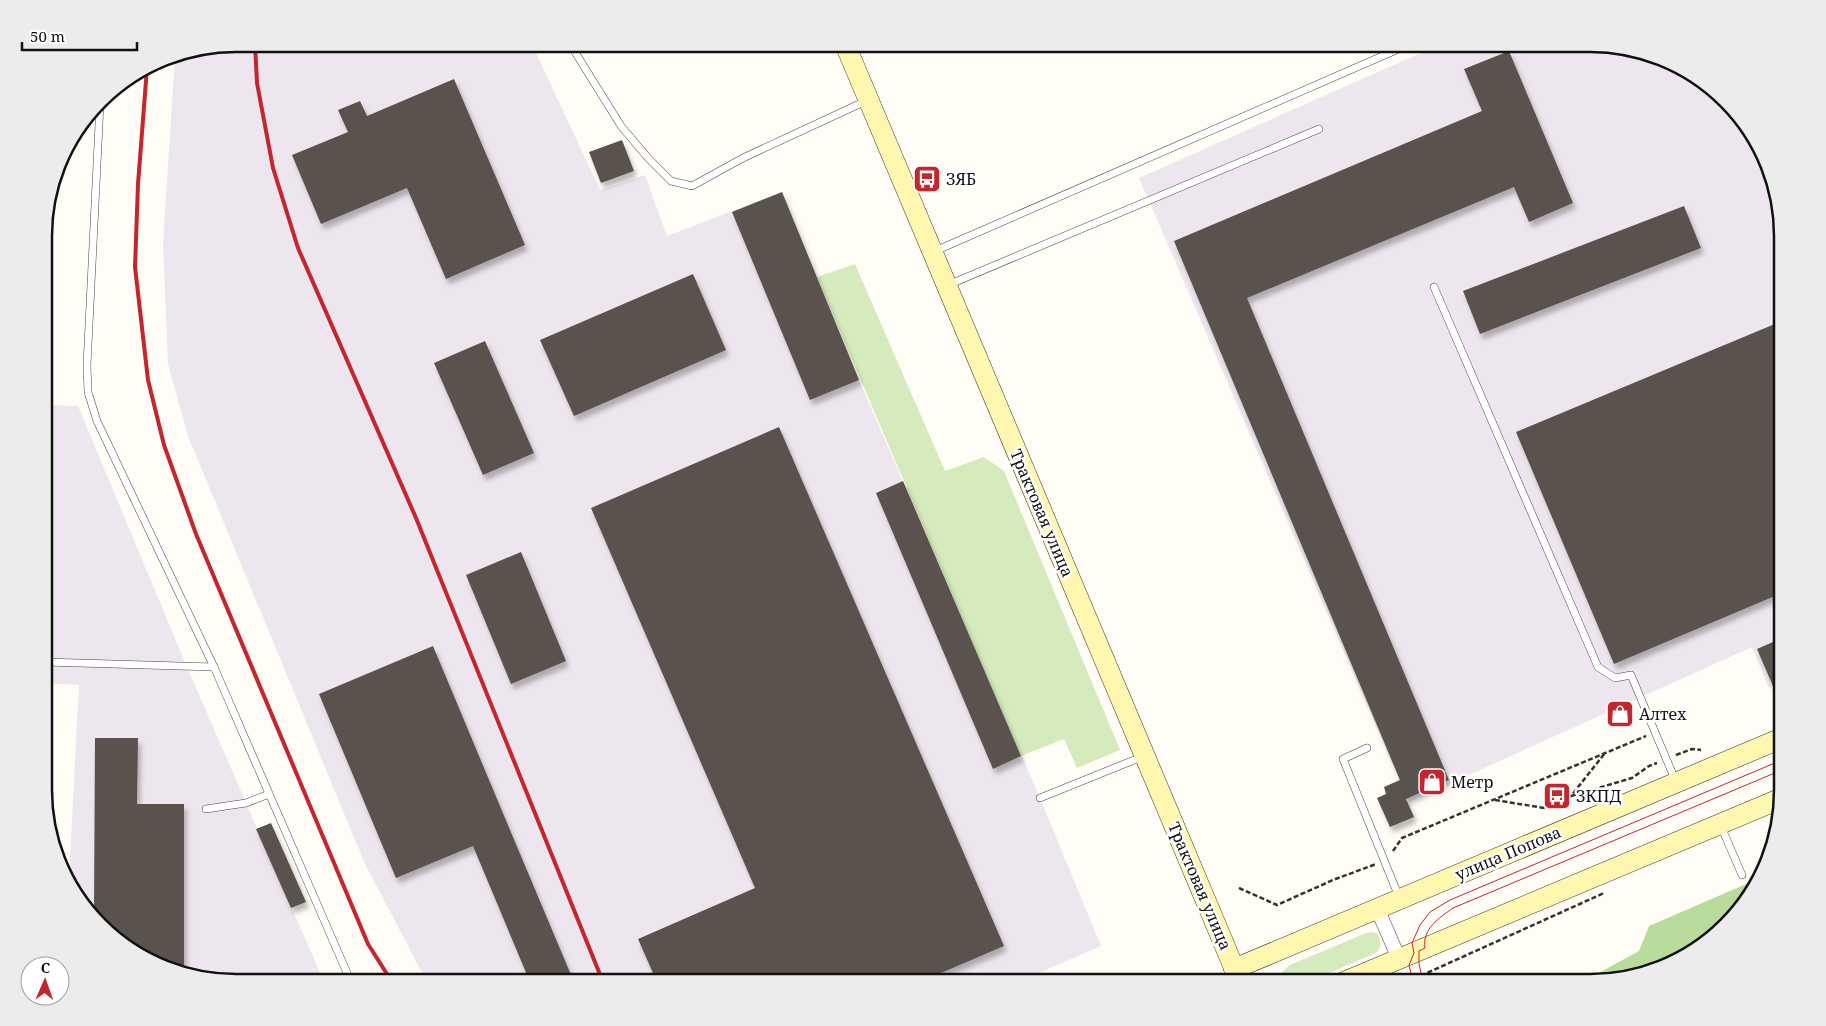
<svg xmlns="http://www.w3.org/2000/svg" width="1826" height="1026" viewBox="0 0 1826 1026" font-family="'Noto Serif',serif">
<defs>
<filter id="shadow"><feDropShadow dx="3" dy="5.5" stdDeviation="2.5" flood-color="#0004"/></filter>
</defs>
<rect width="100%" height="100%" fill="#fffdf5"/>
<g fill="#eee6ef">
<polygon points="237,44 532,44 600,190 645,175 667,236 782,192 859,380 1040,798 1101,946 1018,982 427,982 365,864 188,436 168,364 163,243 175,56"/>
<polygon points="1441,44 1507,44 1509,51 1547,44 1590,44 1640,50 1686,69 1750,130 1772,175 1782,224 1782,683 1769,688 1752,647 1409,802 1139,178"/>
<polygon points="45,405 78,406 187,667 324,982 236,982 187,976 140,957 76,896 69,877 79,685 45,683"/>
</g>
<g fill="#d5ebbd">
<polygon points="855,264 945,471 984,457 1004,471 1120,750 1077,768 1064,739 1021,756 817,277"/>
<path d="M1372,932L1378,934C1381,942 1382,946 1376,953L1308,982H1284L1283,971L1290,965L1366,933Z"/>
</g>
<polygon fill="#b9dc9c" points="1746,884 1751,893 1726,926 1686,956 1602,982 1582,982 1639,951 1649,926"/>
<g fill="#5a524d" filter="url(#shadow)">
<polygon points="1509,51 1573,203 1529,222 1514,187 1247,298 1449,780 1406,799 1414,817 1390,827 1377,798 1386,794 1384,787 1400,780 1174,241 1482,111 1464,69"/>
<polygon points="454,79 525,245 446,279 407,188 321,224 292,155 348,132 338,110 360,101 367,116"/>
<polygon points="622,140 634,171 601,183 589,152"/>
<polygon points="782,192 859,380 810,400 732,212"/>
<polygon points="1684,206 1701,248 1480,334 1463,291"/>
<polygon points="693,274 726,350 574,416 540,340"/>
<polygon points="1782,321 1782,593 1614,664 1516,432"/>
<polygon points="485,341 534,453 483,475 434,363"/>
<polygon points="779,427 1004,946 920,982 657,982 638,939 755,888 591,508"/>
<polygon points="903,481 1021,756 993,769 876,493"/>
<polygon points="521,552 566,661 511,684 466,575"/>
<polygon points="1782,638 1782,707 1757,649"/>
<polygon points="433,646 510,830 574,982 530,982 473,846 396,878 319,694"/>
<polygon points="95,738 138,738 137,804 184,804 184,974 140,957 94,913"/>
<polygon points="271,823 306,902 291,908 256,829"/>
</g>
<g fill="none" stroke-linecap="round" stroke-linejoin="round">
<g stroke="#444" stroke-width="8">
<g id="lane">
<polyline points="570,44 621,126 648,158 671,181 692,186 743,158 868,100"/>
<polyline points="100,104 87,365 88,392 97,421 214,667 351,982"/>
<polyline points="935,251 1410,44"/>
<polyline points="948,285 1319,129"/>
<polyline points="1434,287 1598,667 1615,678 1631,675 1676,782"/>
<polyline points="45,662 214,667"/>
<polyline points="1367,748 1343,759 1399,897"/>
<polyline points="1040,798 1144,756"/>
<polyline points="206,809 246,803 269,794"/>
<polyline points="1720,824 1742,875"/>
</g>
</g>
<g stroke="#444" stroke-width="15">
<polyline id="street" points="1377,908 1399,959"/>
</g>
<g stroke="#333" stroke-width="21">
<g id="secondary">
<polyline points="845,44 1240,982"/>
<polyline points="1234,969 1782,738"/>
<polyline points="1344,982 1782,798"/>
</g>
</g>
<g stroke="#333" stroke-width="2.5" stroke-dasharray="5 2.5" stroke-linecap="butt">
<polyline points="1676,755 1692,749 1701,750"/>
<polyline points="1571,796 1632,778 1649,766 1657,763"/>
<polyline points="1495,800 1544,808 1571,796 1605,753"/>
<polyline points="1393,851 1402,838 1646,736"/>
<polyline points="1239,888 1277,905 1333,880 1376,864"/>
<polyline points="1407,982 1604,893"/>
</g>
<use href="#lane" stroke="#fff" stroke-width="7"/>
<use href="#street" stroke="#fff" stroke-width="14"/>
<use href="#secondary" stroke="#fff6b0" stroke-width="20"/>
<g stroke="#c4262e" stroke-width="1">
<polyline points="1413,982 1409,965 1414,953 1412,943 1420,925 1430,912 1450,900 1782,760"/>
<path d="M1423,982L1419,964V951L1425,948C1422,929 1439,918 1453,908L1782,770"/>
</g>
<g stroke="#c4262e" stroke-width="4">
<polyline points="255,44 257,83 273,168 298,248 416,518 603,982"/>
<polyline points="147,68 138,184 135,267 148,380 164,445 196,534 368,944 392,982"/>
</g>
</g>
<defs>
<g id="bus-square" transform="scale(1.4375)"><rect x="-9" y="-9" width="18" height="18" rx="4" fill="#c4262e" stroke="#fff"/><path d="M-5-6H5V4H4V6H2V4H-2V6H-4V4H-5ZM-3.5-4V0h7V-4ZM-3.5 1.2v1.5H-2V1.2ZM2 1.2v1.5H3.5V1.2Z" fill="#fff"/></g>
<g id="shop-square" transform="scale(1.4375)"><rect x="-9" y="-9" width="18" height="18" rx="4" fill="#c4262e" stroke="#fff"/><path d="M-5-2.5h2.3a2.7 3.5 0 0 1 5.4 0H5L5.5 6h-11ZM-1.5-2.5h3a1.5 2.3 0 0 0-3 0Z" fill="#fff"/></g>
</defs>
<g fill-rule="evenodd">
<use href="#bus-square" x="927" y="179"/>
<use href="#shop-square" x="1620" y="714"/>
<use href="#shop-square" x="1432" y="782"/>
<use href="#bus-square" x="1557" y="796"/>
</g>
<g text-anchor="middle" stroke-width="5" stroke-linejoin="round" paint-order="stroke">
<g font-size="16" fill="#111" stroke="#fff" text-anchor="start">
<text x="946" y="185">ЗЯБ</text>
<text x="1639" y="720">Алтех</text>
<text x="1451" y="788">Метр</text>
<text x="1576" y="802">ЗКПД</text>
</g>
<g font-size="16" fill="#111" stroke="#fff">
<text transform="translate(1042 513) rotate(67)" y="6">Трактовая улица</text>
<text transform="translate(1508 853) rotate(-23)" y="6">улица Попова</text>
<text transform="translate(1200 886) rotate(67)" y="6">Трактовая улица</text>
</g>
</g>
<path d="M0 0H1826V1026H0ZM236 52H1590A184 184 0 0 1 1774 236V790A184 184 0 0 1 1590 974H236A184 184 0 0 1 52 790V236A184 184 0 0 1 236 52Z" fill="#ececec" fill-rule="evenodd"/>
<path fill="none" stroke="#111" stroke-width="2.5" d="M236 52H1590A184 184 0 0 1 1774 236V790A184 184 0 0 1 1590 974H236A184 184 0 0 1 52 790V236A184 184 0 0 1 236 52Z"/>
<g transform="translate(45 981) rotate(2)"><circle r="24" fill="#ffffff" stroke="#a0a0a0"/>
<path d="M0-4L9 19L0 12L-9 19Z" fill="#c4262e"/>
<text y="-8" font-size="14" font-weight="bold" text-anchor="middle" fill="#111111">С</text>
</g>
<path d="M22 42v8h115v-8" fill="none" stroke="#111111" stroke-width="2.5"/>
<text x="30" y="42" font-size="15" fill="#111111" stroke="#ffffff" stroke-width="4" paint-order="stroke">50 m</text>
</svg>
